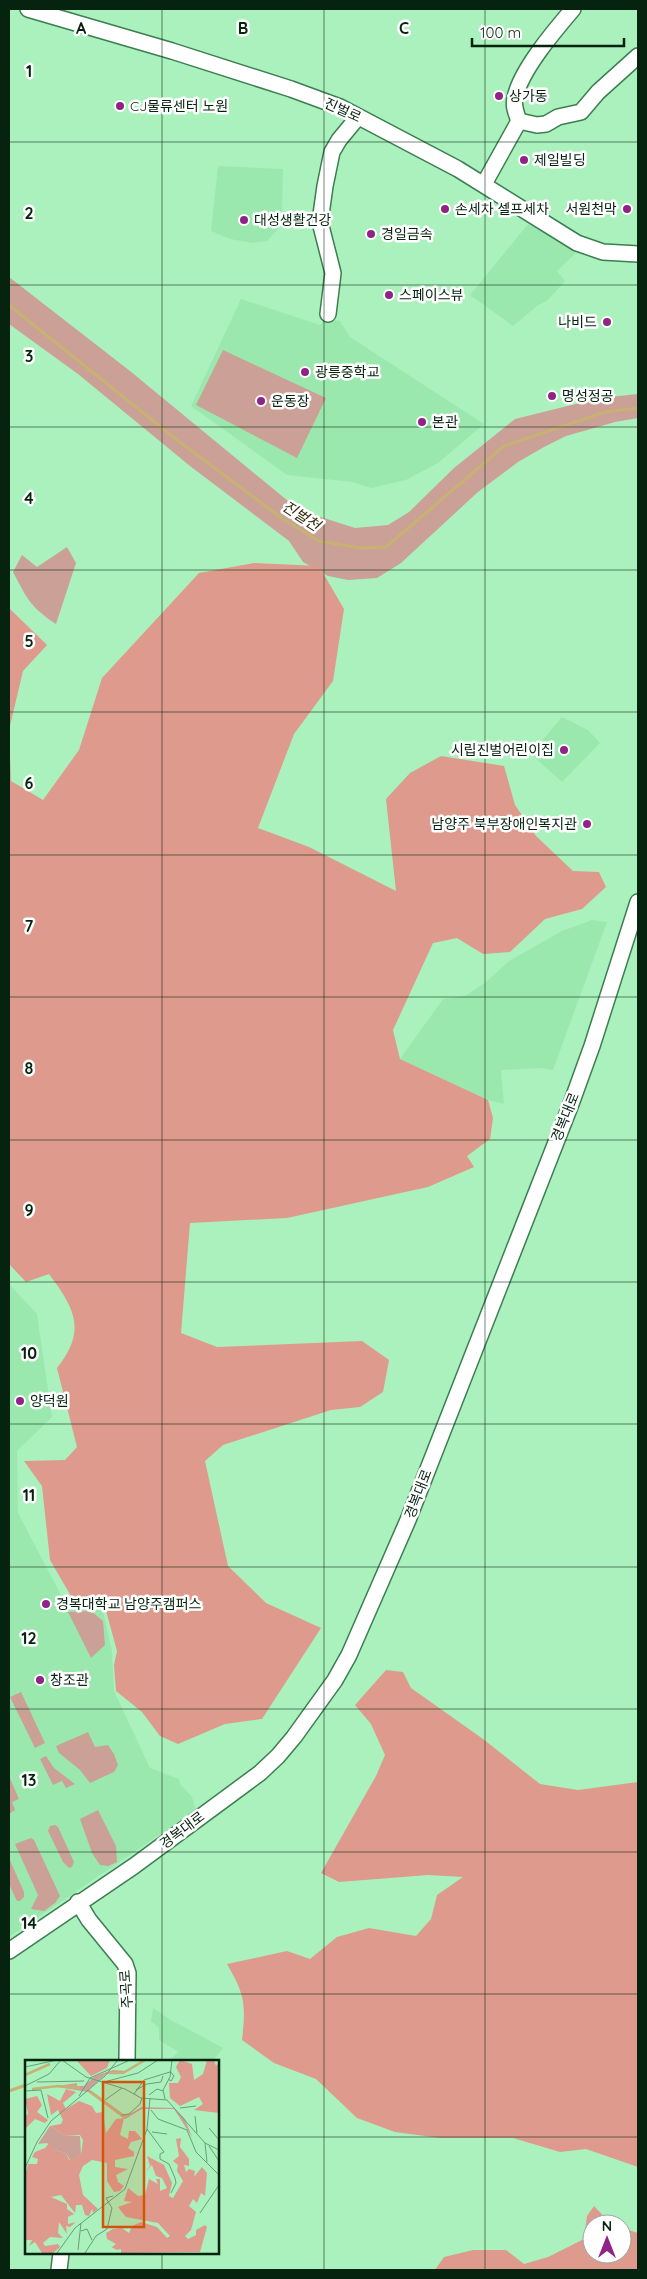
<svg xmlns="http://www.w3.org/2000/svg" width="647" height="2279" viewBox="0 0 647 2279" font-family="Quicksand,'Noto Sans KR',sans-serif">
<rect width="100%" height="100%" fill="#abf1bd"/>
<g fill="#9be8af">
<polygon points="218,166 283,169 282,217 277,230 267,241 252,243 230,239 211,231"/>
<polygon points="528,224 537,227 576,253 557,271 565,281 548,300 537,306 513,326 470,295"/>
<polygon points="241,299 320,325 325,319 340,321 350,337 484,424 438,463 406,480 371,488 353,482 287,475 191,406"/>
<polygon points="562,717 588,730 600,743 562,782 531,754"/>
<polygon points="592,920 607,922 553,1070 540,1068 501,1070 504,1104 488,1100 400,1059 443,999 465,996 486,982 509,961 562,931"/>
<polygon points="9,1284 37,1314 52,1417 17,1451 18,1513 62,1597 103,1611 112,1651 114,1691 150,1768 179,1779 180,1784 192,1797 196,1810 9,1937"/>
<polygon points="153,2008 171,2020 223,2048 213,2061 169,2061 178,2052 159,2040 159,2028 151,2021"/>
</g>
<g fill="#cba097">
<polygon points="9,277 130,371 299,510 355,528 388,525 409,512 454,468 515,419 600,398 638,394 638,418 615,422 566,436 544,447 518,462 478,492 401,563 377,578 348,580 328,576 303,562 289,541 190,466 78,374 9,324"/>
<polygon points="223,350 326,398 297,458 196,405"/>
<path d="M67,547L76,563L56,624C30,607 27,598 13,572L22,555L37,567Z"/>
<polygon points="91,1611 103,1621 105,1645 91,1658 68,1612"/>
<polygon points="21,1692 45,1743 35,1748 10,1697"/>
<polygon points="88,1732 95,1747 108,1745 114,1754 118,1765 114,1772 90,1783 80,1770 59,1753 56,1746"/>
<polygon points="46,1756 54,1768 75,1784 66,1788 62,1781 53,1785 40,1759"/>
<polygon points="9,1776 19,1799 12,1802 15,1810 9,1814"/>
<polygon points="98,1810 116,1846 117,1862 108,1866 100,1865 92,1853 80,1819"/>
<polygon points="55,1825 58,1827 74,1862 72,1867 69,1868 63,1862 48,1831 50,1826"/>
<polygon points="31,1838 34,1840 60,1896 55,1903 44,1911 31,1909 38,1895 15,1844"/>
<polygon points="9,1858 24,1892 24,1897 20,1901 17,1901 9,1884"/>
</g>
<g fill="#de9a8c">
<path d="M254,563L319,566L344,609L333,681L294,734L258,828L309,847L396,891L386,799L410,773L441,756L504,766L515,805L536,836L573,871L599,872L606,887L582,909L545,919L510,952L483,954L457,938L433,943L393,1030L400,1059L488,1100L493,1118L490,1139L467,1156L474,1167L428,1187L287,1218L190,1223L181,1333L217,1347L362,1341L389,1360L383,1392L360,1407L331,1410L223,1445L205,1461L228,1566L266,1603L321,1628L262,1719L225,1724L178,1744L160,1736L142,1712L116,1691L114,1665L117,1651L105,1607L75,1603L50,1560L42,1486L24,1461L65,1460L77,1447L57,1368C87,1330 75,1309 49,1274L26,1282L9,1264V608L47,645L23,671L9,730L11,781L43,800L79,750L102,678L199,573Z"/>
<path d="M386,1670L403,1672L411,1688L483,1739L540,1784L578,1790L638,1782V2167L586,2149L560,2152L513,2138H440L395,2132L357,2118L316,2079L274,2063L242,2040C246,2004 245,1995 227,1964L287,1951L310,1959L337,1937L369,1928L416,1936L431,1919L437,1895L463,1877L428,1875L339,1882L321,1873L376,1776L385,1755L371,1724L355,1705Z"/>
<polygon points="594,2206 611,2224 592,2224 592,2254 622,2254 622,2228 638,2233 638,2270 435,2270 444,2257 473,2250 506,2250 524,2264 548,2257 584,2239 587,2216"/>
</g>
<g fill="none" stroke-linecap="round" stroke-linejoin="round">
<g stroke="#c7b273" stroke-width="3">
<polyline points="9,305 177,440 283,519 319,541 360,548 386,547 504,446 605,412 638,408"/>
<polyline points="9,2091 26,2085"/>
</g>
<g stroke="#3b7e50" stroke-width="18">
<g id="minor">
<polyline points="28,9 172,51 291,89 340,107 458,169 577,243 603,252 638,254"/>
<polyline points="519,121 537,125 546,124 558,117 581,112 598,92 638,56"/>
<path d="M519,121C516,113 513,106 515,98C520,71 555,30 573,9"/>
<polyline points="484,184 519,121"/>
<polyline points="328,314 333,273 320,222 325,186 332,152 339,140 358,117"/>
<polyline points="78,1902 89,1920 125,1964 128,1973 127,2062"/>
<polyline points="9,1951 134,1866 260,1773 278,1756 294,1737 335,1680 349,1655 408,1520 571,1104 592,1046 638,902"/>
<polyline points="59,2270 61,2253"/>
</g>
</g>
<use href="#minor" stroke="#fff" stroke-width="15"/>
</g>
<path fill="none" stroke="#062310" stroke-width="1" stroke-opacity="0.55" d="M162,9V2062M324,9V2270M485,9V2270M9,142H638M9,285H638M9,427H638M9,570H638M9,712H638M9,855H638M9,997H638M9,1140H638M9,1282H638M9,1424H638M9,1567H638M9,1709H638M9,1852H638M9,1994H638M9,2137H26M218,2137H638M162,2253V2270"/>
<g fill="#8f2386" stroke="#fff" stroke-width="2">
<circle cx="499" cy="96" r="5"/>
<circle cx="120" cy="106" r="5"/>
<circle cx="524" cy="160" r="5"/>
<circle cx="445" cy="209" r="5"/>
<circle cx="627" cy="209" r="5"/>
<circle cx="244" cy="220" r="5"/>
<circle cx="371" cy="234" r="5"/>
<circle cx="389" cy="295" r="5"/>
<circle cx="607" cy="322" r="5"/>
<circle cx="305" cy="372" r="5"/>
<circle cx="552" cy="396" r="5"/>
<circle cx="261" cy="401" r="5"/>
<circle cx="422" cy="422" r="5"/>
<circle cx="564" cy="750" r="5"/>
<circle cx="587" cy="824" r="5"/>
<circle cx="20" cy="1401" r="5"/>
<circle cx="46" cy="1604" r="5"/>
<circle cx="40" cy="1680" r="5"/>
</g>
<g text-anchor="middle" stroke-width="5" stroke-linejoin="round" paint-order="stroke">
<g font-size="14" fill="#062310" stroke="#fff" text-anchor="start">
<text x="509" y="101">상가동</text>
<text x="130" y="111">CJ물류센터 노원</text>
<text x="534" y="165">제일빌딩</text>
<text x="455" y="214">손세차 셀프세차</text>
<text x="617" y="214" text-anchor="end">서원천막</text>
<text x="254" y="225">대성생활건강</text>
<text x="381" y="239">경일금속</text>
<text x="399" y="300">스페이스뷰</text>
<text x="597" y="327" text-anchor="end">나비드</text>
<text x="315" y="377">광릉중학교</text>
<text x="562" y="401">명성정공</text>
<text x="271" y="406">운동장</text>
<text x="432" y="427">본관</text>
<text x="554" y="755" text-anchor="end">시립진벌어린이집</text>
<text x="577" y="829" text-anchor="end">남양주 북부장애인복지관</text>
<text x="30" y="1406">양덕원</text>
<text x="56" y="1609">경복대학교 남양주캠퍼스</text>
<text x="50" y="1685">창조관</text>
</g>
<g font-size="14" fill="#062310" stroke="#fff">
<text transform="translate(343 110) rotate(24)" y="5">진벌로</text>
<text transform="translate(565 1117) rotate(-68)" y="5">경복대로</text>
<text transform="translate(418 1494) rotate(-69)" y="5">경복대로</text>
<text transform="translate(182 1830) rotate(-37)" y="5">경복대로</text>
<text transform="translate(126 1989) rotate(-94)" y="5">주곡로</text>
</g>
<g font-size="15" font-style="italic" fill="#372e11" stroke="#fff">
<text transform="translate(301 516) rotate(33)" y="5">진벌천</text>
</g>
</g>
<g transform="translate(25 2060)">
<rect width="194" height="194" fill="#abf1bd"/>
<path d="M122,0L99,13L81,14L64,29L101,56L117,47L149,48L160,59L167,77L149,49H117L100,59L63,32L32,27L0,31L52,23V26H59L70,16L88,10L101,11ZM25,66L40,76H55L56,95L45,100L41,93L29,90L22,83L13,84Z" fill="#cba097"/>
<path d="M85,0L82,8L66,16L52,1ZM155,0L167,4L169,20L178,14L182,0H189L191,6L194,2V53L169,50L178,44L174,37L155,46L145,38L144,23H153L156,17L151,7ZM41,29L51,32L38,43L41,49L54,41L67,46L71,53L78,52L81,73L91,59L99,58L95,75L103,79L104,71H110L117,79L106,82L103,88L109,92V96L90,100V107L103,109L91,115L93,122L99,126L95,131L89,132L82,121V103L67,100L58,106L54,115L58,135L73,149L68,153L67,149L64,156L60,155L57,145H51L50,153L36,135L26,137L42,144V149L49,154L43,157V164L51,162L45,167L41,166L42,174L34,162L33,173L38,178L25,177L18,183L20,186L33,184L35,187L28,193H17L10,182L4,186L7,180H0V116L3,104H12L13,99L7,97L10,92L20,88L25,82L29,90L41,93L44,100L56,95L58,80L55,75L40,76L25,66L36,64L38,60L33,50L26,55L22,34L35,41ZM12,36L17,45L12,52L23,60L20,63L10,59L0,69V53L2,56L3,53L0,39ZM156,78L155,87L164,99V106L159,105L161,112L164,109L170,111L169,117L177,107L182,113L180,136L176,133L172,143L168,139L164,146L171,152L166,170L160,176L163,179L171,175V170L180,165L182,167L175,192L96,193V189L92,190L88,188L83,184L87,187L91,184L82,179L81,173L88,169L97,168L104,173L107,166L116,162L132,167L142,178L145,176L133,163L101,157L93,147L107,142L99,141L103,128L113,136L120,135L124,119L133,124L131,119H135V131L142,128L137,118L131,116L127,105L120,112L125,106L122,96L139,105L147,123L144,136L148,138L158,121L152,111L153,105L148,101L154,96L151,79Z" fill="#de9a8c"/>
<path fill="none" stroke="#c7b273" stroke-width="2.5" d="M85,13H98L120,0M0,15L25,4M7,29L33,26L55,28M66,32L99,57L105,55"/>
<path fill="none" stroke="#699f78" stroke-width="1" d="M37,0L61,17L100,29L116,38L142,40L180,83L194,90M0,7L32,0M65,18L105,0M143,19L146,21L149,16L145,11M12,22L59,21M79,22L113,13L133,0M0,26L24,14L36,0M111,30L122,24L136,22L138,16M0,31L16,30L23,58M109,34L119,20L145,12M124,35L132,29L138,31M54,36L65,18M140,39L138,30L145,17L147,0M80,40L97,28M155,48L171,46M126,50L133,59L162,70L171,92L194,115M97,55L104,54L115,44L117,38M170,56L172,73M184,68L194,80M122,69L139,92L135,94V99L144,104L150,118L151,123L146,133M127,72L142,74M180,83L182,102M184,86L194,101M0,108L12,82L26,61L80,16L92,1M175,153L194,125M56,171L62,169L67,180M53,190L56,163M32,193L50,168L100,129L122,69L125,38M60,193L71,176L82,169L87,148L81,138L88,136"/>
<path fill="#d1540c" fill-opacity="0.15" stroke="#d1540c" stroke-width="2.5" d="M78,22H119V167H78Z"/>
<rect width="194" height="194" fill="none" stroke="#062310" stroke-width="2.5"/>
</g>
<g font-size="16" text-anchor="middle" font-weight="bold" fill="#062310" stroke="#fff" stroke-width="5" stroke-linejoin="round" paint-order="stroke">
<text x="81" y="34">A</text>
<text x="243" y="34">B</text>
<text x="404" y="34">C</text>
<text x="29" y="77">1</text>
<text x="29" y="219">2</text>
<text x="29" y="362">3</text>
<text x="29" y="504">4</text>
<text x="29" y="647">5</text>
<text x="29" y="789">6</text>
<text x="29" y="932">7</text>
<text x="29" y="1074">8</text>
<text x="29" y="1216">9</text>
<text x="29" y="1359">10</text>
<text x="29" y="1501">11</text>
<text x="29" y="1644">12</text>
<text x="29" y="1786">13</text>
<text x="29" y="1929">14</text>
</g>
<rect width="647" height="2279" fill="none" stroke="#062310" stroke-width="20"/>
<g transform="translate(607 2239)"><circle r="24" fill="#ffffff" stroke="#9ba79f"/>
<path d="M0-4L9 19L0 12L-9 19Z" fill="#8f2386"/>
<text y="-8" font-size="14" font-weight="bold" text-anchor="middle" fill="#062310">N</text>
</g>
<path d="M472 38v8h152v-8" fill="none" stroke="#062310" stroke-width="2.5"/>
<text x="480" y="38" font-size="15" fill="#062310" stroke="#ffffff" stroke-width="4" paint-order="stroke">100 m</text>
</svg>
